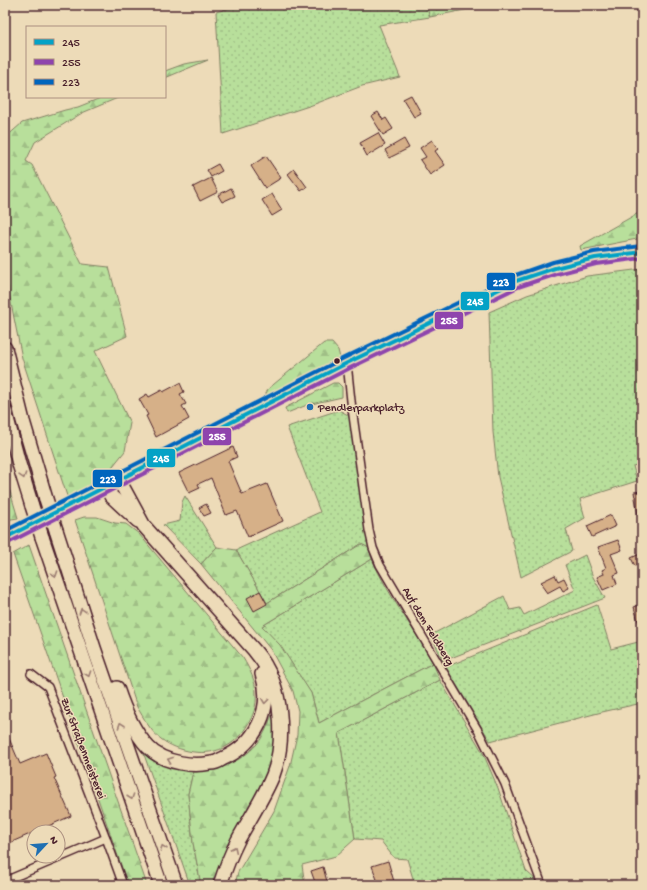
<svg xmlns="http://www.w3.org/2000/svg" width="647" height="890" viewBox="0 0 647 890" font-family="'Gochi Hand',sans-serif">
<defs>
<pattern id="grass-dots" width="8" height="8" patternUnits="userSpaceOnUse"><rect width="8" height="8" fill="#b8df9b"/><path d="M2 2h.1M6 6h.1" fill="none" stroke="#a0bf86" stroke-width="1.8" stroke-linecap="round"/></pattern>
<pattern id="forest-firs" width="22" height="20" patternUnits="userSpaceOnUse"><rect width="22" height="20" fill="#b8df9b"/><path d="M5 1l3.5 6h-7zM16 11l3.5 6h-7z" fill="#a0bf86"/></pattern>
</defs>
<rect width="100%" height="100%" fill="#eddbb8"/>
<filter id="ink" filterUnits="userSpaceOnUse"><feTurbulence type="fractalNoise" baseFrequency=".025" numOctaves="2"/><feDisplacementMap in="SourceGraphic" scale="8" xChannelSelector="R" yChannelSelector="G"/><feConvolveMatrix kernelMatrix="1 2 1 2 8 2 1 2 1" color-interpolation-filters="sRGB"/></filter>
<g filter="url(#ink)">
<g fill="url(#grass-dots)" stroke="#817f63">
<polygon points="241,5 426,5 430,17 379,25 400,77 362,86 312,105 223,134 216,12"/>
<polygon points="642,269 642,463 633,466 637,481 580,499 585,518 566,529 572,551 521,577 498,477 493,432 489,312 527,295 587,276"/>
<polygon points="339,410 348,415 350,420 369,548 361,544 267,603 236,550 320,512 287,427"/>
<polygon points="185,496 217,547 201,564 163,525 180,521 182,502"/>
<polygon points="585,555 593,577 605,598 443,661 431,635 504,596 510,610 520,608 524,615 575,590 565,565"/>
<path d="M372,559C388,596 414,628 433,663L319,723L311,693L262,626Z"/>
<polygon points="597,605 611,649 642,641 642,703 602,712 490,741 446,667"/>
<polygon points="440,680 483,753 498,788 526,871 537,881 539,885 415,885 407,859 394,858 381,841 355,839 339,733"/>
<polygon points="141,746 167,766 193,772 188,794 193,843 201,885 190,885"/>
</g>
<g fill="url(#forest-firs)" stroke="#817f63">
<polygon points="426,5 433,5 436,10 443,8 442,5 489,5 430,17"/>
<polygon points="208,60 165,78 165,71 184,64"/>
<polygon points="103,97 120,97 82,113 35,142 26,161 32,165 82,264 109,267 127,336 95,351 130,423 125,451 109,471 76,494 67,496 22,358 5,273 5,138 22,123 65,110 78,107"/>
<polygon points="642,211 642,238 581,250 580,246"/>
<polygon points="324,343 332,343 338,350 340,358 265,396 268,389"/>
<polygon points="333,383 338,383 342,387 342,397 307,405 287,413 285,408"/>
<polygon points="5,475 18,518 5,520"/>
<path d="M84,517H97L115,523L126,524L139,534L243,658C250,670 256,681 256,695C257,705 253,716 248,724C243,733 236,741 227,746C207,758 178,752 161,739C150,731 144,718 137,707L75,520Z"/>
<polygon points="361,544 369,548 372,559 262,626 280,645 311,693 319,723 433,663 440,680 339,733 355,839 336,856 302,865 305,885 235,885 238,872 274,811 290,766 297,735 298,711 293,691 271,650 201,564 217,547 236,550 267,603"/>
<polygon points="29,545 147,885 128,885 13,554"/>
<path d="M274,710V751L269,775L217,885H201L193,843L188,794L193,772C217,771 240,763 257,744C265,735 269,721 274,710Z"/>
</g>
<g fill="#d6b088" stroke="#4a1f2b">
<polygon points="411,95 421,113 414,117 403,99"/>
<polygon points="378,112 383,120 386,118 393,129 383,135 371,116"/>
<polygon points="378,133 385,145 367,156 360,143"/>
<polygon points="404,139 409,148 389,158 385,150"/>
<polygon points="432,140 438,149 435,151 445,165 430,175 420,160 426,157 420,148"/>
<polygon points="266,156 281,178 265,188 251,166"/>
<polygon points="218,164 222,171 211,177 207,170"/>
<polygon points="294,169 307,187 301,191 288,174"/>
<polygon points="211,178 218,192 200,201 193,187"/>
<polygon points="231,188 235,196 222,202 218,195"/>
<polygon points="272,194 282,210 272,216 262,200"/>
<polygon points="180,383 184,392 180,394 186,404 182,406 189,419 156,437 146,416 148,415 139,399 147,394 149,397 162,390 163,392"/>
<polygon points="233,447 237,457 228,461 242,494 267,484 283,521 248,537 237,511 226,515 211,478 198,484 200,488 189,493 179,473"/>
<polygon points="642,491 642,514 638,515 634,492"/>
<polygon points="206,504 211,513 204,516 199,508"/>
<polygon points="611,515 616,526 592,537 587,526"/>
<polygon points="618,540 622,550 611,554 619,573 614,575 617,584 603,590 597,577 604,574 602,570 606,568 598,547"/>
<polygon points="642,553 642,563 635,566 631,558"/>
<polygon points="555,575 558,581 564,578 569,588 563,591 560,586 547,593 542,586 543,584 541,582"/>
<polygon points="260,591 267,604 254,611 247,598"/>
<polygon points="642,604 642,628 640,628 634,607"/>
<polygon points="5,729 20,764 46,753 56,777 54,778 71,816 5,845"/>
<polygon points="388,861 395,885 379,885 372,866"/>
<polygon points="323,867 328,885 316,885 311,871"/>
</g>
<g fill="none" stroke-linecap="round" stroke-linejoin="round">
<g stroke="#4a1f2b" stroke-width="10">
<g id="street">
<polyline points="347,363 351,401 369,530 373,548 380,565 479,732 505,784 542,885"/>
<polyline points="31,674 48,687 106,838 123,885"/>
<polyline points="5,881 106,838"/>
</g>
</g>
<g stroke="#4a1f2b" stroke-width="13">
<polyline id="secondary" points="5,538 347,363 473,301 516,281 555,268 595,258 642,252"/>
</g>
<g stroke="#4a1f2b" stroke-width="16">
<g id="highway">
<polyline points="5,348 23,421 46,499"/>
<polyline points="5,411 19,464 32,506"/>
<path d="M119,480L144,526L254,650C258,655 263,661 266,667C283,696 285,744 273,775C264,797 250,818 238,840C231,854 225,869 220,885"/>
<polyline points="106,486 111,496 138,521"/>
<polyline points="56,530 94,648 176,885"/>
<polyline points="42,537 161,885"/>
<path d="M117,688C124,709 133,731 148,747C156,756 170,761 181,763C191,765 201,765 211,763C215,763 219,761 222,759C255,745 274,709 262,674"/>
</g>
</g>
<use href="#street" stroke="#eddbb8" stroke-width="7"/>
<use href="#secondary" stroke="#eddbb8" stroke-width="10"/>
<use href="#highway" stroke="#eddbb8" stroke-width="13"/>
<g stroke="#4a1f2b" stroke-width="16" stroke-linecap="butt">
<g id="highway-bridge">
<polyline points="46,499 56,530"/>
<polyline points="32,506 42,537"/>
</g>
</g>
<use href="#highway-bridge" stroke="#eddbb8" stroke-width="13"/>
<g stroke="#eddbb8" stroke-width="7">
<polyline id="bus-1" points="5,538 347,363 516,281 555,268 595,258 642,252"/>
</g>
<g stroke="#eddbb8" stroke-width="7">
<polyline id="bus-2" points="8,543 350,368 518,287 557,274 596,264 642,258"/>
</g>
<g stroke="#eddbb8" stroke-width="7">
<polyline id="bus-3" points="5,531 344,358 513,276 553,262 594,252 641,246"/>
</g>
<use href="#bus-1" stroke="#04a2c6" stroke-width="4"/>
<use href="#bus-2" stroke="#8e44ad" stroke-width="4"/>
<use href="#bus-3" stroke="#0065bd" stroke-width="4"/>
</g>
<defs><path id="oneway-chevron" d="M-2-3.5L2.5 0L-2 3.5" fill="none" stroke-width="1.6" stroke-linecap="round" stroke-linejoin="round"/></defs>
<g stroke="#9c7d72">
<use href="#oneway-chevron" transform="translate(23 476) rotate(72)"/>
<use href="#oneway-chevron" transform="translate(55 574) rotate(71)"/>
<use href="#oneway-chevron" transform="translate(82 611) rotate(-108)"/>
<use href="#oneway-chevron" transform="translate(88 674) rotate(71)"/>
<use href="#oneway-chevron" transform="translate(265 701) rotate(96)"/>
<use href="#oneway-chevron" transform="translate(121 725) rotate(-109)"/>
<use href="#oneway-chevron" transform="translate(170 760) rotate(-160)"/>
<use href="#oneway-chevron" transform="translate(131 797) rotate(71)"/>
<use href="#oneway-chevron" transform="translate(163 848) rotate(-109)"/>
<use href="#oneway-chevron" transform="translate(234 849) rotate(-65)"/>
</g>
</g>
<circle fill="#4a1f2b" stroke="#eddbb8" stroke-width="1.5" cx="337" cy="361" r="3.5"/>
<circle fill="#1f6fb2" stroke="#eddbb8" stroke-width="1.5" cx="310" cy="407" r="4"/>
<g text-anchor="middle" stroke-width="3" stroke-linejoin="round" paint-order="stroke">
<g font-size="12" fill="#4a1f2b" stroke="#eddbb8" text-anchor="start">
<text x="318" y="411">Pendlerparkplatz</text>
</g>
<g font-size="12" fill="#4a1f2b" stroke="#eddbb8">
<text transform="translate(429 626) rotate(59)" y="4">Auf dem Feldberg</text>
<text transform="translate(84 748) rotate(69)" y="4">Zur Straßenmeisterei</text>
</g>
</g>
<g stroke="#eddbb8" stroke-width="1.5">
<rect x="486" y="272" width="30" height="19" rx="4" fill="#0065bd"/>
<rect x="460" y="291" width="30" height="20" rx="4" fill="#04a2c6"/>
<rect x="434" y="311" width="30" height="19" rx="4" fill="#8e44ad"/>
<rect x="202" y="427" width="30" height="19" rx="4" fill="#8e44ad"/>
<rect x="146" y="448" width="30" height="20" rx="4" fill="#04a2c6"/>
<rect x="92" y="469" width="31" height="19" rx="4" fill="#0065bd"/>
</g>
<g font-size="11" text-anchor="middle" font-weight="bold" fill="#fff">
<text x="501" y="286">223</text>
<text x="475" y="305">245</text>
<text x="449" y="324">255</text>
<text x="217" y="440">255</text>
<text x="161" y="462">245</text>
<text x="108" y="483">223</text>
</g>
<rect width="647" height="890" fill="none" stroke="#eddbb8" stroke-width="20"/>
<rect x="10" y="10" width="627" height="870" fill="none" stroke="#4a1f2b" stroke-width="1.5" filter="url(#ink)"/>
<rect x="26" y="26" width="140" height="72" fill="#eddbb8" stroke="#ac9080"/>
<rect x="34" y="39" width="20" height="6" fill="#04a2c6" stroke="#ac9080"/>
<text x="62" y="46" font-size="12" fill="#4a1f2b">245</text>
<rect x="34" y="59" width="20" height="6" fill="#8e44ad" stroke="#ac9080"/>
<text x="62" y="66" font-size="12" fill="#4a1f2b">255</text>
<rect x="34" y="79" width="20" height="6" fill="#0065bd" stroke="#ac9080"/>
<text x="62" y="86" font-size="12" fill="#4a1f2b">223</text>
<g transform="translate(46 844) rotate(64)"><circle r="19" fill="#eddbb8" stroke="#ac9080"/>
<path d="M0-3L7 15L0 10L-7 15Z" fill="#1f6fb2"/>
<text y="-6" font-size="11" font-weight="bold" text-anchor="middle" fill="#4a1f2b">N</text>
</g>
</svg>
